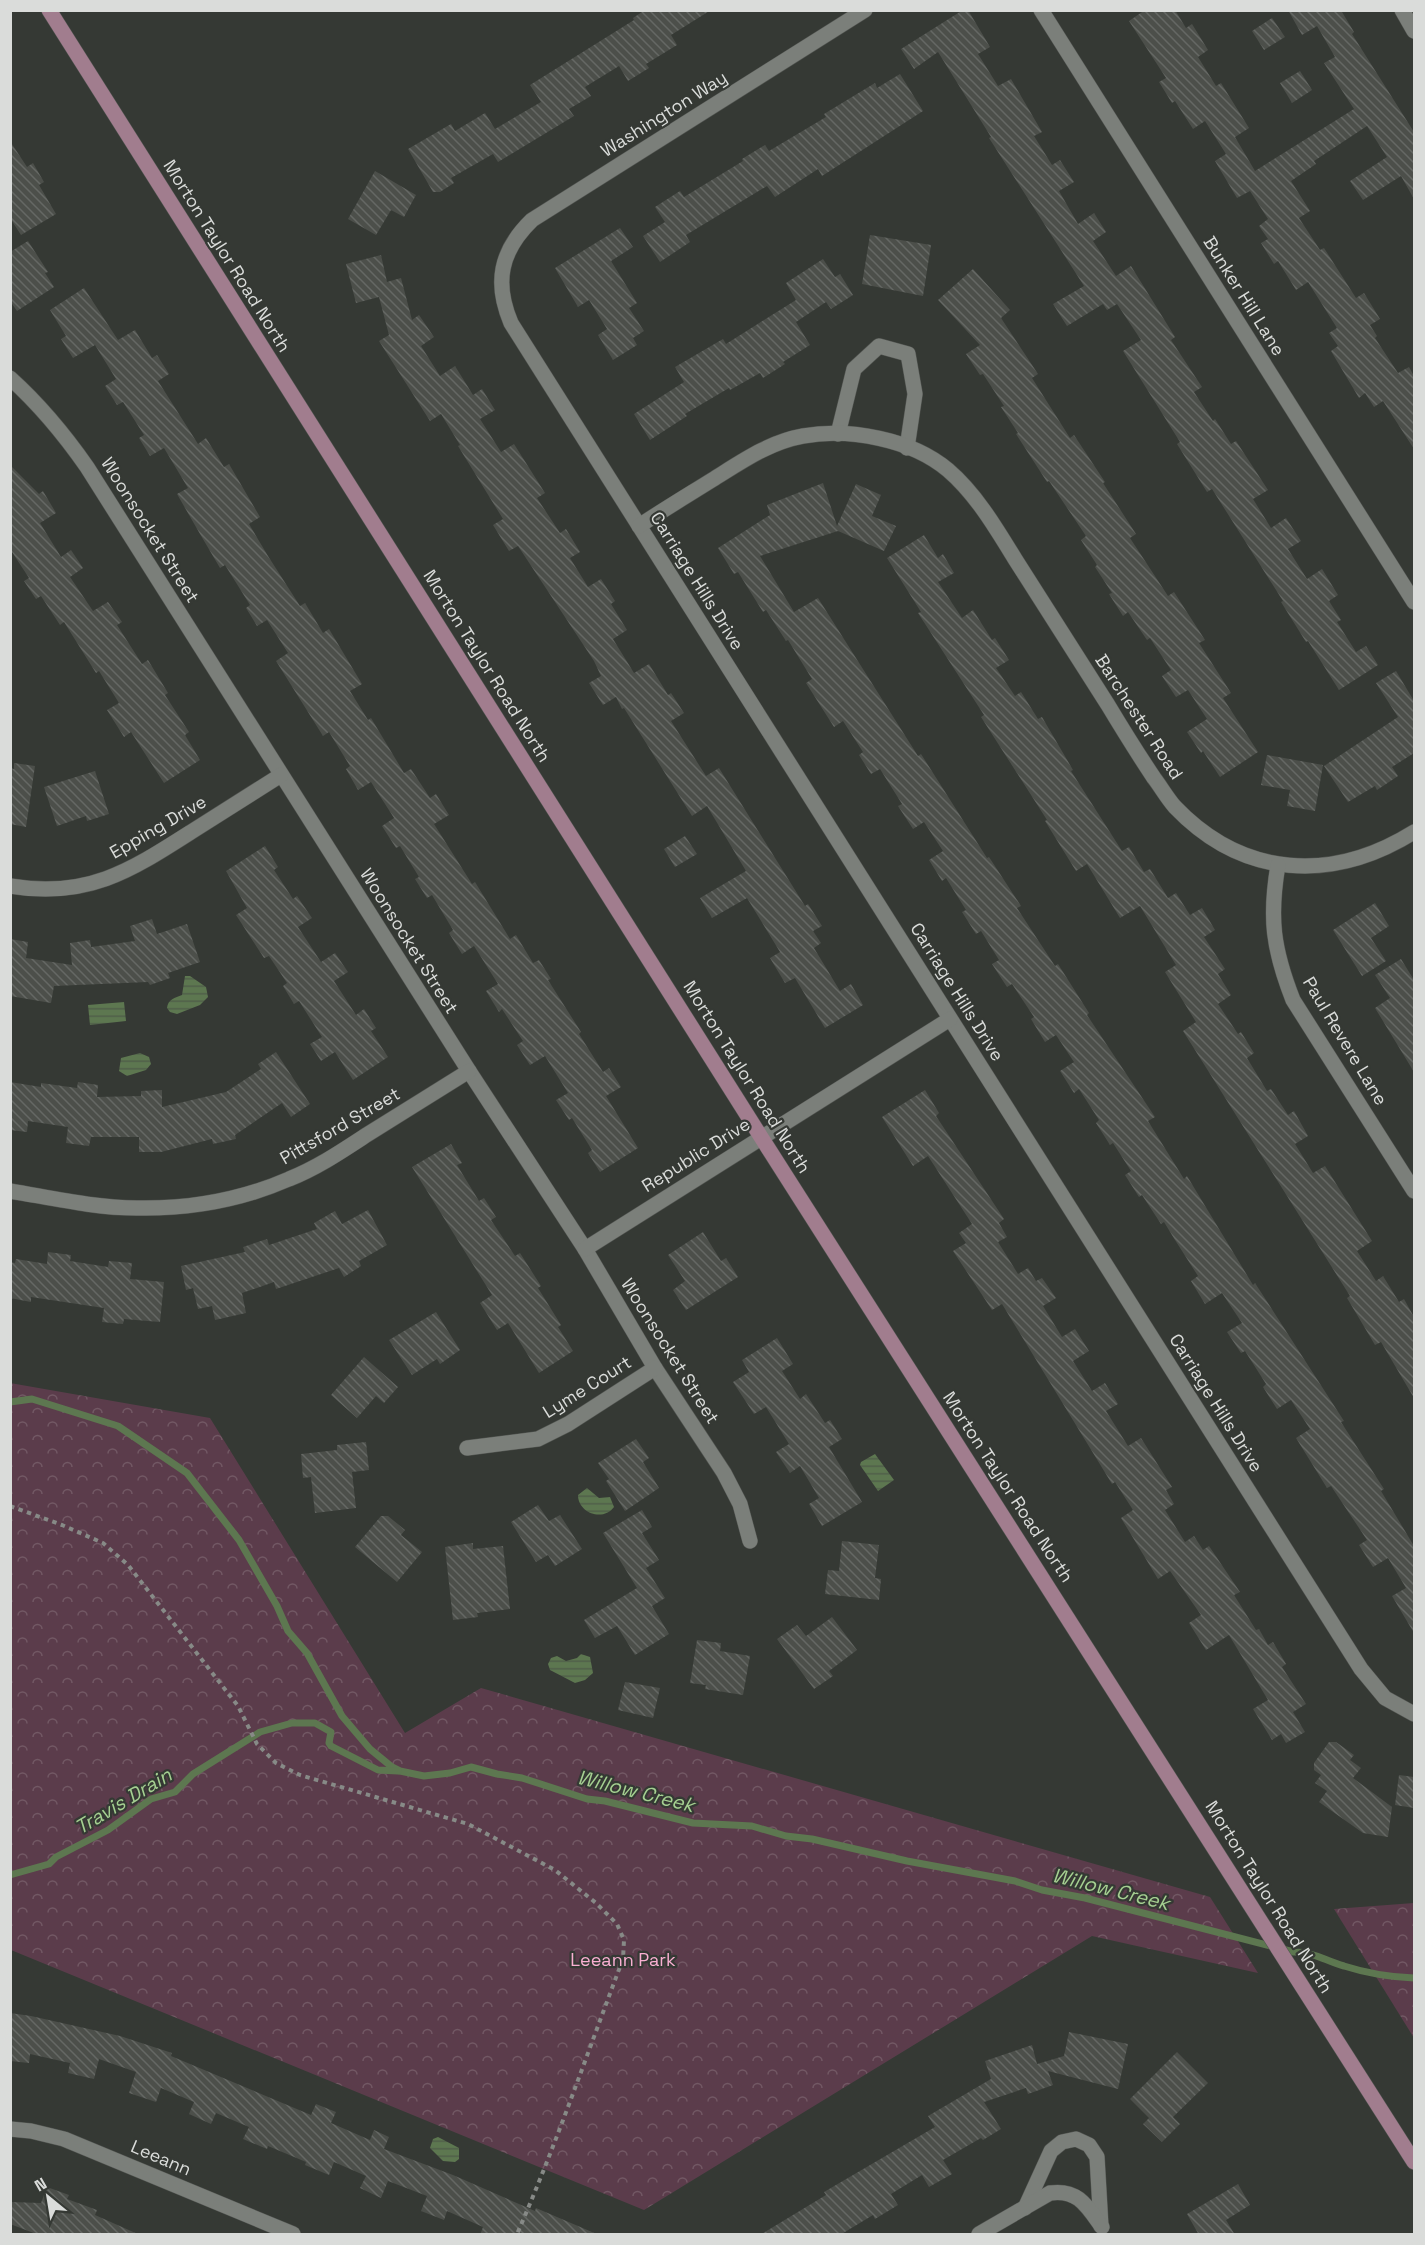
<svg xmlns="http://www.w3.org/2000/svg" width="1425" height="2245" viewBox="0 0 1425 2245" font-family="'Space Grotesk',sans-serif">
<defs>
<pattern id="park-crowns" width="20" height="18" patternUnits="userSpaceOnUse" patternTransform="scale(1.5)"><rect width="20" height="18" fill="#5b3c4b"/><path d="M2 6a3 3 0 1 1 6 0M12 15a3 3 0 1 1 6 0" fill="none" stroke="#725864"/></pattern>
<pattern id="water-rules" width="6" height="5" patternUnits="userSpaceOnUse" patternTransform="scale(1.5)"><rect width="6" height="5" fill="#5d7750"/><path d="M0 2.5h6" fill="none" stroke="#505f49"/></pattern>
<pattern id="building-back-hatch" width="6" height="6" patternUnits="userSpaceOnUse" patternTransform="scale(1.5)"><rect width="6" height="6" fill="#4c4f4a"/><path d="M-1 5l2 2M0 0l6 6M5-1l2 2" fill="none" stroke="#656864"/></pattern>
</defs>
<rect width="100%" height="100%" fill="#353934"/>
<g fill="url(#park-crowns)">
<polygon points="10,1383 210,1418 405,1733 481,1688 1210,1897 1258,1973 1092,1936 644,2210 11,1950"/>
<polygon points="1414,1903 1414,2038 1334,1909"/>
</g>
<g fill="url(#water-rules)">
<path d="M185,976H190L206,987L208,997L200,1005L177,1014L170,1012L167,1008C168,999 175,998 182,995Z"/>
<polygon points="124,1002 126,1021 90,1025 88,1005"/>
<polygon points="140,1053 149,1057 151,1064 146,1070 127,1076 119,1071 121,1058"/>
<polygon points="875,1454 894,1480 878,1491 860,1465 861,1462"/>
<path d="M587,1488L599,1498L610,1497L614,1507C603,1522 578,1513 578,1495Z"/>
<polygon points="581,1654 590,1657 593,1673 585,1680 575,1683 550,1670 548,1664 551,1658 557,1656 566,1661 577,1658"/>
<polygon points="438,2137 459,2148 459,2159 455,2162 443,2161 430,2148 433,2139"/>
</g>
<g fill="none" stroke-linecap="round" stroke-linejoin="round">
<g stroke="#5d7750" stroke-width="7">
<path d="M10,1402L32,1399L118,1426L187,1473L239,1540L277,1606L288,1631L307,1653L342,1716L370,1749L392,1767L400,1771L424,1776L450,1773L471,1767L497,1774L522,1778L587,1799L605,1801L693,1823L752,1826L786,1836L812,1839L907,1861L1015,1881L1042,1890L1085,1898L1294,1952C1315,1952 1325,1961 1344,1966C1369,1974 1389,1977 1414,1978"/>
<polyline points="10,1875 49,1864 56,1857 108,1830 151,1799 175,1792 193,1774 260,1732 292,1723 315,1723 331,1732 329,1743 331,1746 378,1770 398,1771"/>
</g>
</g>
<g fill="url(#building-back-hatch)">
<polygon points="645,10 711,10 671,35 677,45 646,64 649,68 628,81 619,66 585,87 591,96 569,109 574,116 498,162 493,154 451,178 454,183 440,192 433,192 408,149 451,124 455,131 485,113 495,129 541,102 530,85 634,20 633,18"/>
<polygon points="963,10 968,10 990,47 978,54 998,86 1011,79 1042,132 1034,136 1052,165 1060,160 1074,182 1059,191 1078,224 1094,213 1106,232 1093,241 1116,276 1131,266 1175,337 1171,340 1202,387 1194,392 1213,421 1215,419 1231,444 1236,441 1268,490 1253,499 1271,528 1286,518 1301,541 1288,549 1307,579 1322,569 1338,595 1329,601 1341,620 1337,622 1356,652 1366,646 1378,665 1339,690 1308,641 1306,642 1281,602 1283,601 1212,489 1207,492 1177,444 1180,442 1123,351 1141,340 1117,304 1107,310 1103,304 1067,326 1053,304 1084,286 1014,177 989,138 991,137 938,52 914,69 901,49"/>
<polygon points="1145,10 1175,10 1186,28 1192,24 1208,50 1198,57 1216,86 1221,83 1249,128 1235,137 1255,171 1354,109 1324,63 1335,57 1317,26 1302,35 1288,10 1344,10 1342,12 1354,32 1352,34 1414,132 1414,199 1401,176 1363,200 1350,181 1387,157 1367,126 1314,161 1316,164 1291,181 1310,211 1299,218 1320,250 1324,248 1356,298 1364,293 1380,319 1370,325 1377,336 1375,338 1398,373 1409,367 1414,376 1414,449 1383,401 1374,407 1365,393 1359,398 1331,351 1338,346 1329,333 1337,328 1308,282 1296,290 1278,261 1274,264 1261,243 1268,239 1259,226 1268,219 1250,191 1237,198 1215,161 1226,154 1205,121 1193,129 1175,101 1172,103 1159,82 1166,78 1129,21"/>
<polygon points="1272,18 1285,37 1264,50 1252,31"/>
<polygon points="1300,71 1312,90 1292,103 1280,83"/>
<polygon points="900,74 923,111 822,176 818,169 775,197 767,186 686,235 690,242 660,262 643,236 665,222 655,207 680,191 684,197 743,161 742,159 765,145 769,151 826,117 824,114 875,83 877,88"/>
<polygon points="10,141 27,167 33,163 44,182 39,185 56,214 21,235 10,218"/>
<polygon points="375,171 416,195 404,217 391,210 376,235 348,219"/>
<polygon points="620,228 633,247 611,261 637,303 629,308 644,331 633,338 637,345 613,360 598,335 607,329 589,300 578,307 555,268"/>
<polygon points="870,235 931,245 923,296 862,284"/>
<polygon points="28,241 48,272 45,273 54,287 17,311 10,301 10,252"/>
<polygon points="381,255 387,282 401,278 412,320 419,315 434,337 421,346 440,376 455,366 473,395 482,389 495,410 480,419 501,452 514,444 545,493 537,498 560,533 566,529 580,552 570,558 588,587 601,579 615,601 611,604 627,630 613,639 634,673 649,664 668,695 671,693 684,713 671,721 706,776 719,768 805,906 808,904 822,926 813,931 821,943 814,948 840,991 851,984 863,1005 825,1028 795,978 785,983 770,958 780,952 747,898 712,918 700,898 746,871 707,806 692,816 624,708 622,709 616,697 603,705 589,683 601,676 594,661 518,546 509,551 493,525 503,519 458,446 460,445 441,414 430,421 379,341 389,335 379,297 356,303 346,264"/>
<polygon points="823,259 835,277 840,274 853,295 831,309 826,302 796,322 810,345 783,362 785,364 763,378 760,373 730,390 729,388 685,414 687,416 650,440 634,414 684,382 675,367 723,339 726,344 796,300 786,283"/>
<polygon points="973,269 1010,310 1001,318 1038,374 1032,378 1070,438 1074,435 1105,482 1103,483 1136,534 1130,538 1168,596 1174,592 1205,640 1199,643 1231,693 1223,698 1258,752 1220,777 1203,751 1201,753 1187,732 1207,719 1188,690 1176,697 1162,676 1171,670 1150,638 1147,640 1128,612 1123,616 1109,594 1112,593 1095,567 1097,565 1081,540 1086,536 1049,481 1047,482 1016,434 1018,433 1001,407 1004,406 983,374 980,375 966,354 980,345 938,300"/>
<polygon points="84,288 118,340 135,330 152,358 157,355 169,374 158,381 198,444 206,438 224,467 229,464 260,517 249,524 268,556 300,606 305,603 323,633 329,629 362,684 350,691 368,720 371,718 404,773 411,769 430,798 436,794 449,815 434,824 472,884 475,882 510,939 516,935 533,963 539,960 551,979 548,980 581,1032 579,1034 603,1072 609,1068 621,1087 606,1096 638,1148 600,1172 588,1153 592,1150 572,1118 569,1120 556,1100 568,1093 545,1056 530,1065 517,1045 523,1041 502,1009 499,1012 486,991 498,984 474,946 462,954 449,933 453,930 432,895 427,898 415,879 419,877 400,846 396,848 382,826 394,818 371,782 358,790 346,769 350,766 329,732 323,736 276,661 288,653 267,620 257,626 246,608 250,605 225,565 220,568 200,534 177,494 188,488 164,448 150,456 139,438 144,435 123,402 117,405 105,386 116,379 95,345 73,358 61,339 66,336 50,310"/>
<polygon points="10,465 39,494 43,491 56,513 40,523 61,557 71,550 83,568 70,577 93,611 108,602 122,622 117,625 142,664 148,660 168,693 165,695 189,732 185,735 200,760 164,783 131,732 124,737 107,710 119,703 99,671 96,673 64,622 60,625 41,596 36,599 24,581 29,578 10,549"/>
<polygon points="823,483 837,526 856,484 881,495 872,516 896,526 884,551 838,531 760,556 794,612 818,598 918,756 921,754 987,858 989,857 1021,906 1017,908 1055,966 1058,964 1089,1013 1087,1015 1155,1117 1148,1121 1184,1179 1187,1176 1253,1285 1255,1283 1344,1421 1341,1422 1384,1489 1381,1491 1414,1546 1414,1633 1392,1596 1406,1588 1388,1558 1373,1567 1359,1545 1367,1540 1331,1486 1327,1488 1296,1438 1310,1429 1291,1400 1277,1409 1263,1387 1266,1384 1245,1351 1241,1353 1227,1332 1242,1323 1222,1293 1205,1304 1191,1281 1198,1276 1175,1240 1164,1222 1161,1224 1142,1195 1139,1197 1125,1175 1131,1171 1113,1143 1110,1145 1096,1123 1099,1120 1079,1089 1074,1093 1060,1071 1074,1062 1056,1035 1045,1042 1031,1019 1034,1017 1012,984 1007,987 992,964 999,960 981,931 976,934 962,912 966,910 946,878 942,881 929,860 943,851 924,822 913,829 898,806 902,804 880,769 871,774 859,755 863,752 843,721 834,727 806,683 812,679 788,640 786,641 766,610 763,612 738,572 734,574 718,548 770,515 767,505"/>
<polygon points="924,535 938,558 943,554 954,573 938,582 962,618 973,610 992,640 995,638 1009,660 996,668 1015,696 1021,692 1038,719 1042,717 1073,770 1071,771 1122,851 1129,847 1144,872 1150,869 1168,898 1176,893 1190,915 1202,908 1215,930 1204,937 1225,969 1218,974 1231,995 1218,1004 1238,1034 1241,1032 1254,1053 1247,1058 1267,1091 1271,1089 1288,1115 1294,1111 1308,1136 1295,1144 1313,1173 1325,1166 1372,1241 1357,1251 1376,1281 1383,1276 1399,1302 1404,1299 1414,1317 1414,1398 1381,1342 1375,1345 1347,1298 1350,1296 1183,1031 1196,1022 1165,972 1176,965 1140,906 1120,918 1087,864 1076,871 1045,821 1047,820 981,717 984,715 918,613 921,612 887,558"/>
<polygon points="1396,671 1414,701 1414,753 1392,767 1398,776 1377,790 1375,786 1348,802 1324,766 1398,717 1376,683"/>
<polygon points="1267,755 1323,765 1315,811 1287,806 1290,790 1261,785"/>
<polygon points="14,763 35,766 26,827 10,824 10,768 14,769"/>
<polygon points="95,771 109,814 87,821 86,816 57,826 44,787"/>
<polygon points="685,836 697,854 675,867 664,849"/>
<polygon points="265,846 278,867 274,870 293,899 297,896 312,918 298,927 321,962 335,953 348,972 334,981 356,1015 364,1009 376,1028 371,1031 388,1057 353,1080 335,1052 321,1061 310,1044 322,1037 299,1001 294,1004 283,986 287,983 269,956 264,958 236,915 247,908 226,871"/>
<polygon points="1375,903 1389,926 1371,938 1386,961 1362,976 1333,930"/>
<polygon points="152,919 157,934 187,924 200,962 168,973 170,978 150,985 148,982 54,986 51,1003 10,996 10,939 28,942 26,958 72,965 70,943 90,940 91,947 135,941 130,926"/>
<polygon points="1401,959 1414,980 1414,1072 1375,1008 1390,998 1375,975"/>
<polygon points="276,1052 310,1104 291,1117 282,1103 235,1135 236,1139 213,1144 212,1139 161,1152 139,1152 139,1137 91,1137 89,1146 66,1143 68,1127 28,1121 27,1132 10,1130 10,1082 41,1087 41,1083 77,1088 78,1082 98,1085 97,1097 141,1096 141,1091 162,1090 162,1107 226,1092 261,1069 258,1064"/>
<polygon points="925,1090 939,1113 936,1116 1004,1219 999,1223 1007,1237 998,1242 1018,1274 1028,1268 1036,1281 1042,1278 1056,1298 1043,1306 1062,1337 1075,1329 1089,1351 1073,1361 1092,1391 1105,1383 1118,1404 1106,1411 1128,1446 1141,1438 1172,1487 1166,1490 1174,1504 1165,1510 1185,1542 1194,1536 1203,1550 1209,1546 1240,1592 1234,1595 1256,1630 1259,1629 1268,1645 1273,1642 1286,1664 1282,1667 1306,1704 1293,1712 1305,1732 1286,1743 1281,1734 1272,1740 1253,1709 1268,1700 1229,1635 1206,1650 1189,1623 1201,1615 1170,1571 1158,1579 1121,1518 1133,1510 1115,1482 1112,1484 1002,1304 992,1310 953,1251 966,1243 959,1233 972,1224 928,1156 913,1166 882,1117"/>
<polygon points="451,1144 462,1163 457,1165 479,1201 484,1198 496,1217 491,1220 515,1256 520,1253 541,1286 538,1288 561,1325 558,1327 573,1351 539,1373 508,1323 497,1330 480,1303 492,1295 412,1167"/>
<polygon points="368,1210 387,1245 359,1261 361,1266 344,1277 339,1268 276,1289 274,1282 242,1293 246,1313 215,1320 212,1306 198,1309 193,1288 186,1290 181,1266 245,1252 243,1247 267,1239 269,1245 317,1229 314,1223 335,1211 342,1224"/>
<polygon points="703,1232 721,1261 726,1258 738,1277 686,1310 673,1290 685,1281 668,1255"/>
<polygon points="48,1252 71,1255 70,1261 108,1267 109,1261 132,1263 130,1279 164,1282 160,1322 124,1319 123,1324 102,1322 104,1308 31,1297 31,1302 10,1298 10,1262 15,1263 16,1259 47,1264"/>
<polygon points="436,1312 460,1350 440,1364 437,1359 412,1375 389,1340"/>
<polygon points="777,1338 793,1364 782,1371 800,1399 806,1394 825,1423 830,1420 842,1439 829,1447 862,1502 822,1526 809,1504 819,1498 800,1466 790,1473 776,1452 789,1444 766,1407 754,1414 733,1382 749,1372 742,1360"/>
<polygon points="364,1357 398,1387 384,1403 376,1396 357,1418 331,1395"/>
<polygon points="636,1439 649,1458 643,1462 659,1488 625,1511 606,1481 609,1479 598,1463"/>
<polygon points="366,1442 369,1470 352,1472 356,1508 315,1513 311,1477 303,1478 301,1454 337,1450 337,1445"/>
<polygon points="538,1505 549,1521 560,1515 582,1549 555,1566 548,1555 536,1562 511,1522"/>
<polygon points="642,1510 652,1527 642,1533 659,1560 646,1568 665,1598 652,1606 669,1634 635,1655 617,1626 595,1638 584,1620 637,1588 603,1533"/>
<polygon points="381,1516 388,1516 405,1530 401,1535 422,1552 397,1582 355,1547"/>
<polygon points="842,1541 879,1545 875,1578 881,1579 879,1600 825,1594 828,1570 839,1571"/>
<polygon points="473,1543 473,1549 503,1546 510,1609 477,1613 478,1617 453,1620 445,1547"/>
<polygon points="832,1617 857,1650 829,1671 833,1676 814,1689 777,1639 797,1625 806,1636"/>
<polygon points="697,1640 721,1643 720,1651 750,1656 743,1695 705,1689 706,1685 690,1683"/>
<polygon points="625,1682 660,1688 653,1718 618,1710"/>
<polygon points="1329,1742 1336,1742 1354,1755 1350,1760 1361,1768 1353,1778 1392,1807 1388,1837 1363,1833 1319,1802 1327,1791 1315,1783 1321,1775 1314,1770 1314,1763"/>
<polygon points="1399,1775 1414,1777 1414,1808 1395,1805"/>
<polygon points="10,2013 31,2016 120,2036 172,2053 171,2056 311,2115 316,2104 336,2112 331,2123 370,2140 374,2130 389,2137 384,2149 453,2175 535,2211 536,2208 599,2235 480,2235 483,2227 447,2211 444,2220 421,2211 427,2196 388,2181 381,2198 360,2188 366,2176 334,2162 329,2175 305,2165 306,2162 268,2146 267,2149 243,2139 249,2127 216,2113 211,2124 189,2114 194,2102 161,2088 156,2102 129,2093 136,2072 99,2059 94,2079 68,2073 70,2063 30,2054 29,2063 10,2061"/>
<polygon points="1069,2032 1128,2044 1118,2089 1048,2071 1053,2085 1028,2094 1026,2088 984,2102 1001,2129 983,2140 981,2138 943,2160 952,2174 929,2187 922,2175 891,2194 898,2205 875,2219 873,2215 840,2235 760,2235 826,2195 824,2192 935,2127 928,2116 991,2079 985,2061 1032,2045 1037,2064 1064,2056"/>
<polygon points="1177,2052 1208,2083 1173,2117 1180,2124 1162,2142 1143,2124 1149,2118 1130,2099"/>
<polygon points="1238,2184 1250,2205 1226,2220 1235,2235 1199,2235 1187,2214"/>
<polygon points="47,2187 69,2195 67,2199 97,2210 95,2215 140,2235 39,2235 10,2224 10,2202 41,2203"/>
</g>
<g fill="none" stroke-linecap="round" stroke-linejoin="round">
<g stroke="#525551" stroke-width="16">
<g id="street">
<path d="M865,10L532,220C500,251 494,283 511,323L1361,1669L1385,1698L1414,1714"/>
<polyline points="1041,10 1414,602"/>
<polyline points="1402,10 1414,31"/>
<path d="M10,378C40,405 64,434 87,467L469,1071L585,1249L655,1368L724,1473L740,1504L750,1541"/>
<polyline points="838,434 854,369 879,346 908,354 915,394 907,448"/>
<path d="M639,526C663,510 688,495 712,480C741,462 769,442 803,436C850,428 911,439 948,470C976,494 996,528 1015,559C1046,608 1077,657 1108,705C1123,730 1138,754 1154,778C1161,787 1167,798 1175,807C1243,878 1332,883 1414,832"/>
<path d="M1278,865C1269,918 1273,949 1293,1000L1414,1191"/>
<path d="M10,886C87,899 130,871 191,832C221,813 251,794 281,775"/>
<path d="M10,1191C52,1198 95,1208 137,1208C189,1209 241,1200 289,1179C317,1168 342,1151 368,1134C402,1113 435,1092 469,1071"/>
<polyline points="585,1249 950,1019"/>
<polyline points="467,1448 538,1439 568,1424 655,1368"/>
<polyline points="10,2129 31,2131 64,2139 293,2234"/>
<polyline points="1025,2208 1051,2151 1062,2142 1076,2139 1089,2145 1097,2157 1101,2226"/>
<path d="M979,2234L1050,2193C1078,2189 1087,2206 1102,2227"/>
</g>
</g>
<g stroke="#525551" stroke-width="16">
<polyline id="secondary" points="49,10 761,1137 1414,2162"/>
</g>
<path stroke="#878a87" stroke-width="4" stroke-dasharray="4.5 4.5" stroke-linecap="butt" d="M10,1506L62,1525L103,1543L128,1565L238,1706L257,1744L276,1763L300,1775L468,1824L555,1870L596,1903L617,1924L624,1940L623,1959C588,2051 556,2145 517,2234"/>
<use href="#street" stroke="#7b7f7a" stroke-width="15"/>
<use href="#secondary" stroke="#a17d8e" stroke-width="15"/>
</g>
<g text-anchor="middle" stroke-width="4.5" stroke-linejoin="round" paint-order="stroke">
<g font-size="18" fill="#dadcda" stroke="#353934">
<text transform="translate(664 114) rotate(-32)" y="6">Washington Way</text>
<text transform="translate(227 256) rotate(58)" y="6">Morton Taylor Road North</text>
<text transform="translate(1244 296) rotate(58)" y="6">Bunker Hill Lane</text>
<text transform="translate(150 530) rotate(58)" y="6">Woonsocket Street</text>
<text transform="translate(697 581) rotate(58)" y="6">Carriage Hills Drive</text>
<text transform="translate(487 666) rotate(58)" y="6">Morton Taylor Road North</text>
<text transform="translate(1139 717) rotate(57)" y="6">Barchester Road</text>
<text transform="translate(158 827) rotate(-30)" y="6">Epping Drive</text>
<text transform="translate(409 941) rotate(58)" y="6">Woonsocket Street</text>
<text transform="translate(957 992) rotate(58)" y="6">Carriage Hills Drive</text>
<text transform="translate(1345 1041) rotate(59)" y="6">Paul Revere Lane</text>
<text transform="translate(747 1077) rotate(58)" y="6">Morton Taylor Road North</text>
<text transform="translate(340 1126) rotate(-30)" y="6">Pittsford Street</text>
<text transform="translate(696 1155) rotate(-32)" y="6">Republic Drive</text>
<text transform="translate(670 1351) rotate(58)" y="6">Woonsocket Street</text>
<text transform="translate(587 1387) rotate(-32)" y="6">Lyme Court</text>
<text transform="translate(1216 1403) rotate(58)" y="6">Carriage Hills Drive</text>
<text transform="translate(1008 1487) rotate(57)" y="6">Morton Taylor Road North</text>
<text transform="translate(1269 1897) rotate(58)" y="6">Morton Taylor Road North</text>
<text transform="translate(161 2158) rotate(23)" y="6">Leeann</text>
</g>
<g font-size="18" fill="#f9afd2" stroke="#353934">
<text x="623" y="1966">Leeann Park</text>
</g>
<g font-size="20" font-style="italic" fill="#a5d091" stroke="#353934">
<text transform="translate(636 1791) rotate(14)" y="7">Willow Creek</text>
<text transform="translate(123 1801) rotate(-31)" y="7">Travis Drain</text>
<text transform="translate(1111 1889) rotate(14)" y="7">Willow Creek</text>
</g>
</g>
<rect width="1425" height="2245" fill="none" stroke="#dadcda" stroke-width="24"/>
<g transform="translate(48 2197) rotate(330)" stroke="#353934" stroke-width="4.5" paint-order="stroke">
<path d="M0-4.5L10 22L0 15L-10 22Z" fill="#dadcda"/>
<text y="-9" font-size="16" font-weight="bold" text-anchor="middle" fill="#dadcda">N</text>
</g>
</svg>
